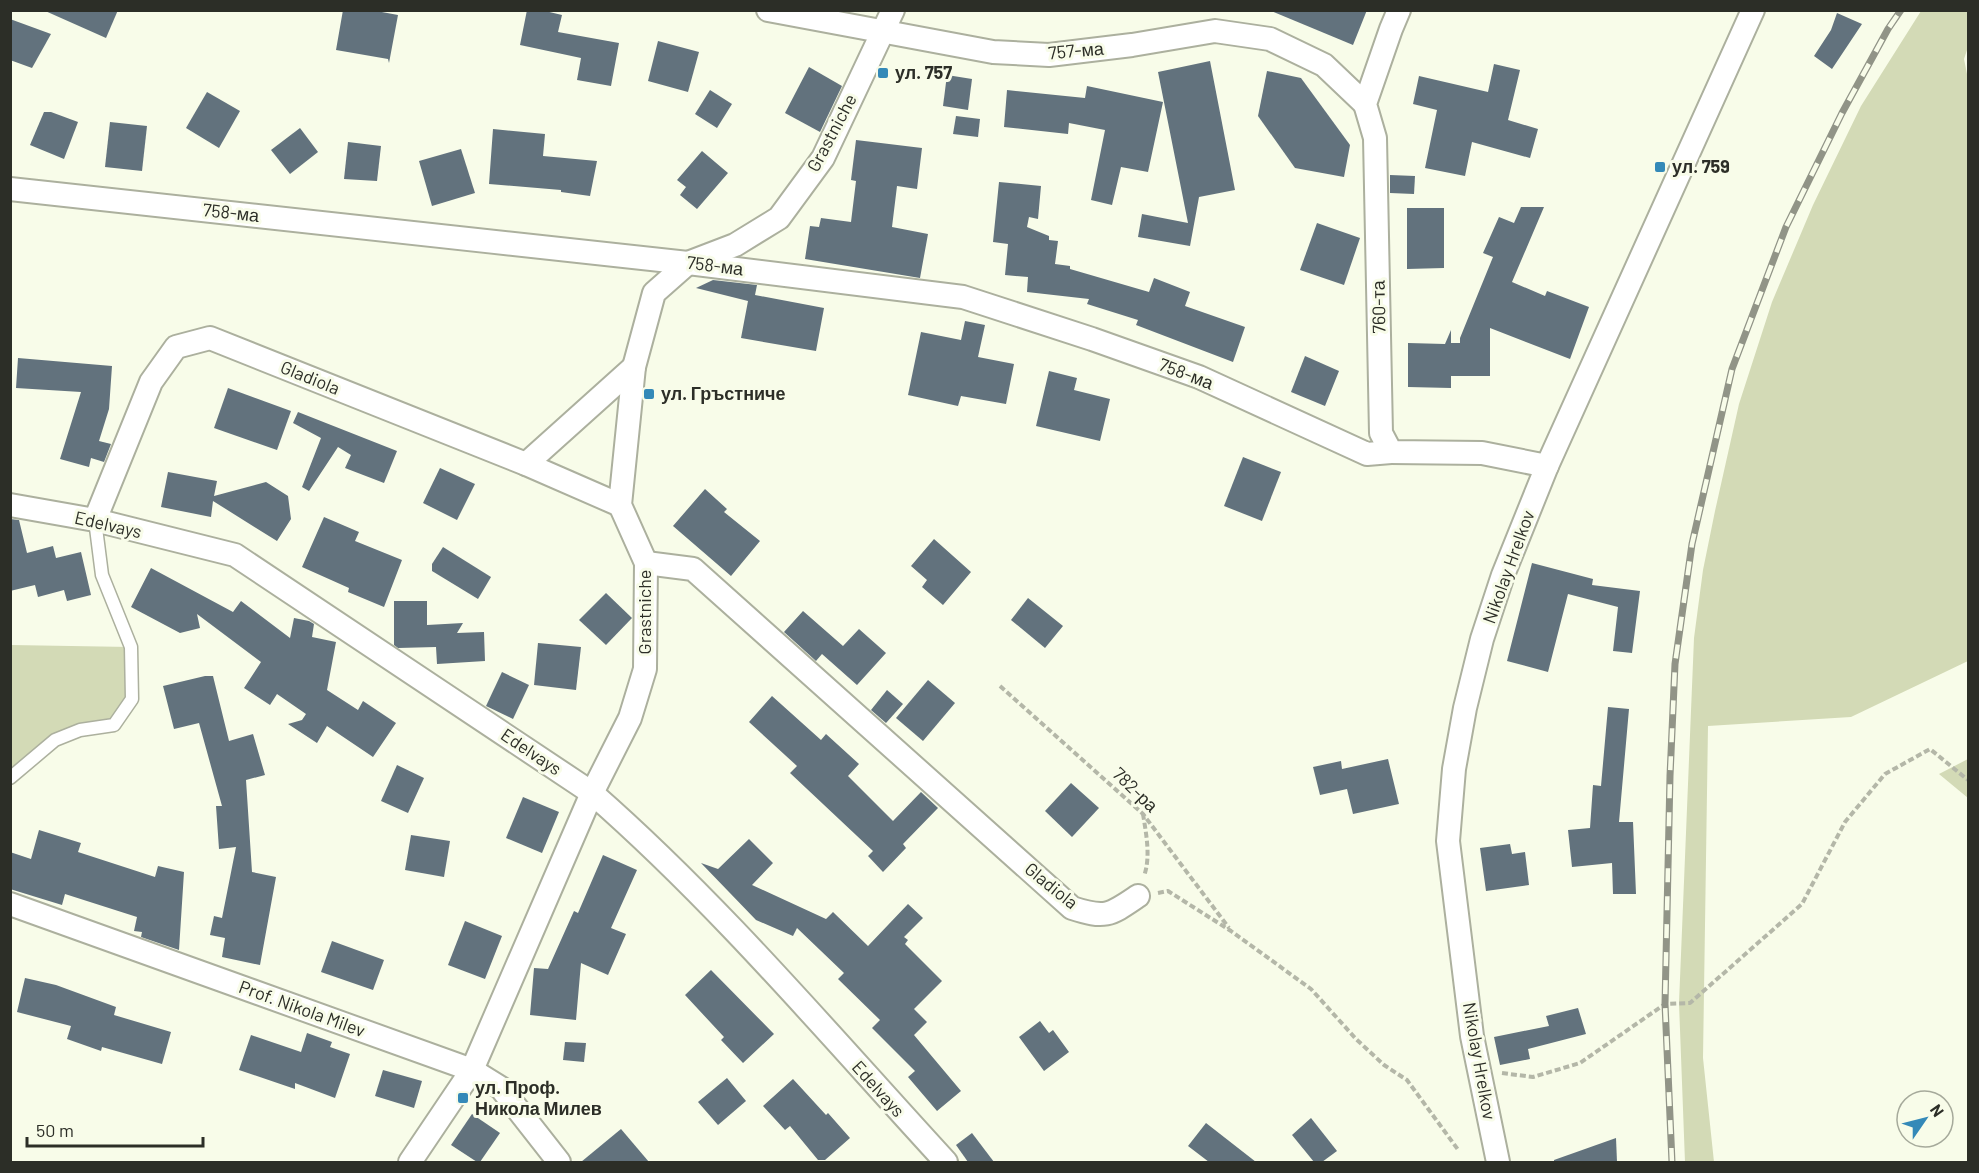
<svg xmlns="http://www.w3.org/2000/svg" width="1979" height="1173" viewBox="0 0 1979 1173" font-family="Barlow,sans-serif">
<rect width="100%" height="100%" fill="#f8fce9"/>
<g fill="#d3dab6">
<polygon points="1921,11 1968,11 1968,47 1964,59 1968,79 1968,661 1851,717 1708,726 1703,1058 1714,1162 1685,1162 1679,1003 1694,638 1703,570 1715,511 1739,404 1772,302 1813,205 1861,106"/>
<polygon points="11,645 131,647 132,699 114,725 80,730 11,778"/>
<polygon points="1968,759 1968,798 1939,774"/>
</g>
<g fill="#62727d">
<polygon points="43,10 118,10 106,38"/>
<polygon points="343,10 371,10 398,15 389,63 388,59 336,50"/>
<polygon points="527,10 541,10 562,15 558,32 619,43 611,86 577,80 581,58 520,45"/>
<polygon points="1269,10 1367,10 1353,45"/>
<polygon points="1837,13 1862,24 1832,69 1814,56 1831,30"/>
<polygon points="10,19 51,34 32,68 10,60"/>
<polygon points="658,41 699,52 688,92 648,81"/>
<polygon points="1210,61 1235,190 1199,197 1190,246 1138,237 1142,214 1188,223 1158,72"/>
<polygon points="1494,64 1520,70 1508,120 1538,129 1530,158 1472,142 1465,176 1425,168 1437,110 1413,104 1419,76 1488,92"/>
<polygon points="809,67 842,86 820,132 785,113"/>
<polygon points="1267,71 1301,78 1350,145 1344,177 1295,168 1258,116"/>
<polygon points="947,75 972,79 968,110 943,106"/>
<polygon points="1087,86 1163,102 1148,172 1121,167 1112,205 1091,200 1105,130 1069,123 1068,134 1004,127 1007,90 1085,98"/>
<polygon points="710,90 732,104 717,128 695,114"/>
<polygon points="207,92 240,111 219,148 186,128"/>
<polygon points="44,112 51,112 78,122 64,159 30,145"/>
<polygon points="956,116 980,119 978,137 953,134"/>
<polygon points="110,122 147,126 142,171 105,167"/>
<polygon points="300,128 318,152 290,174 271,150"/>
<polygon points="493,129 545,134 543,156 597,161 590,196 561,192 561,190 489,184"/>
<polygon points="856,140 922,148 917,189 897,186 892,227 928,234 920,278 805,259 810,226 819,227 821,218 851,222 856,181 851,180"/>
<polygon points="348,142 381,146 377,181 344,179"/>
<polygon points="461,149 475,193 432,206 419,161"/>
<polygon points="702,151 728,173 697,209 680,195 686,187 677,180"/>
<polygon points="1390,175 1415,176 1414,194 1390,193"/>
<polygon points="999,182 1041,186 1038,219 1029,217 1027,227 1049,236 1049,240 1058,241 1055,264 1070,266 1070,269 1149,292 1154,278 1190,292 1185,306 1245,327 1233,362 1136,325 1138,320 1087,304 1089,299 1027,292 1028,277 1005,275 1008,244 993,242"/>
<polygon points="1521,207 1544,207 1512,282 1545,296 1547,291 1589,307 1570,359 1490,328 1490,376 1451,376 1451,388 1408,387 1408,343 1445,344 1451,330 1451,343 1460,343 1460,338 1493,257 1483,253 1499,217 1514,223"/>
<polygon points="1407,208 1444,208 1444,268 1407,269"/>
<polygon points="1317,223 1360,238 1344,285 1300,270"/>
<polygon points="713,280 757,285 755,295 824,308 816,351 741,338 748,301 696,288"/>
<polygon points="965,321 985,325 978,357 1014,364 1006,404 961,396 958,406 908,395 921,332 961,340"/>
<polygon points="1305,356 1339,371 1325,406 1291,392"/>
<polygon points="18,358 112,366 109,409 99,441 111,444 104,462 91,458 89,467 60,459 81,392 16,388"/>
<polygon points="1049,371 1077,378 1074,390 1110,399 1100,441 1036,426"/>
<polygon points="228,388 291,411 277,450 214,428"/>
<polygon points="298,412 397,451 384,483 345,468 351,455 338,447 309,491 302,487 321,438 293,423"/>
<polygon points="1243,457 1281,472 1262,521 1224,506"/>
<polygon points="440,468 475,484 457,520 423,503"/>
<polygon points="168,472 217,481 214,496 266,482 288,496 291,519 277,541 213,501 211,517 161,507"/>
<polygon points="705,489 727,509 724,512 760,541 731,576 673,526"/>
<polygon points="324,517 359,532 355,541 402,560 384,607 348,592 349,588 302,567"/>
<polygon points="10,519 19,520 27,553 53,546 56,558 81,552 91,595 67,601 64,590 38,597 35,585 10,591"/>
<polygon points="934,539 971,572 943,605 922,587 927,580 911,566"/>
<polygon points="443,547 491,577 478,599 432,571 432,564"/>
<polygon points="1532,563 1593,579 1592,585 1640,591 1632,653 1613,651 1618,607 1568,594 1548,672 1507,661"/>
<polygon points="151,568 233,612 241,601 290,638 294,618 309,621 314,624 312,637 336,642 327,690 358,710 363,701 396,723 373,757 327,726 317,743 288,724 302,720 306,714 277,694 270,705 244,688 261,662 197,614 200,628 180,633 131,607"/>
<polygon points="606,593 632,618 606,645 579,620"/>
<polygon points="1028,598 1063,626 1045,648 1011,620"/>
<polygon points="394,601 427,601 427,625 463,623 457,633 484,632 485,661 437,664 436,647 398,648 394,645"/>
<polygon points="803,611 843,646 859,629 886,653 857,685 822,654 816,661 784,632"/>
<polygon points="538,643 581,647 576,690 534,685"/>
<polygon points="502,672 529,685 513,719 486,706"/>
<polygon points="205,676 213,676 229,741 253,734 265,775 246,780 252,872 276,877 260,965 222,957 225,938 210,935 214,916 222,918 236,847 219,849 216,806 222,806 199,723 174,729 163,686"/>
<polygon points="928,680 955,703 923,741 896,718"/>
<polygon points="887,690 903,704 886,723 871,710"/>
<polygon points="772,696 821,740 826,734 859,764 848,776 893,821 921,792 938,808 903,844 906,848 883,872 868,856 873,851 790,773 797,766 749,722"/>
<polygon points="1608,707 1629,709 1619,822 1633,822 1636,894 1613,894 1612,863 1572,867 1568,830 1590,828 1593,785 1601,786"/>
<polygon points="1388,759 1399,804 1353,814 1347,789 1320,795 1313,767 1341,761 1342,769"/>
<polygon points="397,765 424,778 408,813 381,801"/>
<polygon points="1071,783 1099,808 1072,837 1045,811"/>
<polygon points="523,797 559,812 542,853 506,838"/>
<polygon points="39,830 81,843 78,852 155,877 158,866 184,872 179,950 141,937 142,932 134,931 137,917 65,894 62,905 10,889 10,852 31,859"/>
<polygon points="411,835 450,841 444,877 405,870"/>
<polygon points="749,839 773,863 752,885 826,919 833,912 868,946 908,904 923,918 904,937 908,940 905,944 942,981 914,1009 927,1022 914,1035 961,1091 937,1111 908,1077 915,1071 872,1028 880,1020 838,979 844,973 797,928 793,936 756,920 701,863 718,869"/>
<polygon points="1510,844 1512,854 1525,852 1529,885 1486,891 1480,848"/>
<polygon points="603,855 637,870 611,928 626,934 608,975 581,963 576,1020 530,1015 534,968 548,969 574,911 578,913"/>
<polygon points="465,921 502,936 485,979 448,965"/>
<polygon points="332,941 384,960 373,990 321,972"/>
<polygon points="711,970 774,1034 743,1063 721,1040 724,1037 685,995"/>
<polygon points="25,978 56,985 116,1007 114,1015 171,1032 162,1064 102,1047 101,1051 67,1039 71,1026 17,1012"/>
<polygon points="1578,1008 1586,1034 1528,1049 1530,1059 1500,1065 1494,1037 1549,1026 1546,1016"/>
<polygon points="1040,1021 1049,1033 1053,1030 1069,1052 1044,1071 1019,1037"/>
<polygon points="307,1033 332,1042 330,1047 350,1054 335,1098 295,1083 295,1089 239,1070 251,1035 301,1052"/>
<polygon points="565,1042 586,1043 584,1062 563,1060"/>
<polygon points="383,1070 422,1081 414,1108 375,1096"/>
<polygon points="727,1078 746,1101 718,1125 698,1102"/>
<polygon points="793,1079 826,1115 828,1113 850,1138 825,1160 818,1160 790,1126 785,1130 763,1106"/>
<polygon points="472,1114 500,1133 480,1162 477,1162 451,1145"/>
<polygon points="1311,1118 1337,1151 1322,1162 1314,1162 1292,1135"/>
<polygon points="1206,1123 1256,1162 1209,1162 1188,1146"/>
<polygon points="621,1129 649,1162 581,1162"/>
<polygon points="972,1133 994,1162 968,1162 956,1145"/>
<polygon points="1616,1138 1617,1162 1554,1162 1554,1160"/>
</g>
<g fill="none" stroke-linecap="round" stroke-linejoin="round">
<g stroke="#acb09e" stroke-width="15">
<polyline id="lane" points="10,778 55,740 80,730 114,725 132,699 131,647 102,575 95,520"/>
</g>
<g stroke="#acb09e" stroke-width="26">
<g id="street">
<polyline points="768,10 993,52 1049,55 1132,45 1215,31 1270,39 1324,65 1365,104"/>
<polyline points="1399,10 1391,29 1365,104 1375,138 1381,433 1391,452 1482,453 1547,466"/>
<polyline points="10,189 688,263 963,297 1092,339 1199,377 1367,454 1391,452"/>
<polyline points="526,464 634,367"/>
<path d="M10,505L95,520L235,555L592,793C720,905 831,1037 946,1162"/>
<polyline points="95,520 151,382 176,347 210,338 526,464 620,505"/>
<path d="M646,563L693,569L1072,908C1106,919 1110,915 1138,896"/>
<polyline points="10,904 472,1070 501,1088 559,1162"/>
<polyline points="410,1162 472,1070 592,793 630,718 645,669 646,563 620,505 634,367 654,293 688,263 735,245 779,218 823,158 893,10"/>
<polyline points="1498,1162 1472,1036 1448,841 1454,769 1465,708 1482,639 1503,575 1547,466 1753,10"/>
</g>
</g>
<g stroke="#b4b7a8" stroke-width="4" stroke-dasharray="6 3" stroke-linecap="butt">
<polyline points="1000,686 1143,814 1229,928"/>
<path d="M1143,814C1146,833 1151,857 1144,876"/>
<polyline points="1158,893 1168,891 1231,931 1311,989 1356,1039 1384,1065 1407,1080 1459,1151"/>
<polyline points="1502,1073 1533,1077 1580,1063 1665,1004 1690,1003 1802,904 1845,822 1885,774 1930,749 1968,780"/>
</g>
<use href="#lane" stroke="#fff" stroke-width="12"/>
<use href="#street" stroke="#fff" stroke-width="22"/>
<g stroke="#919487" stroke-width="7">
<polyline id="rail" points="1672,1162 1665,1004 1670,776 1675,664 1692,544 1732,369 1786,227 1842,113 1888,29 1901,10"/>
</g>
<use href="#rail" stroke="#f8fce9" stroke-width="4.5" stroke-dasharray="14" stroke-linecap="butt"/>
</g>
<g fill="#3489b8" stroke="#f8fce9" stroke-width="2">
<rect x="877" y="67" width="12" height="12" rx="3"/>
<rect x="1654" y="161" width="12" height="12" rx="3"/>
<rect x="643" y="388" width="12" height="12" rx="3"/>
<rect x="457" y="1092" width="12" height="12" rx="3"/>
</g>
<g text-anchor="middle" stroke-width="6" stroke-linejoin="round" paint-order="stroke">
<g font-size="18" fill="#2c2e27" stroke="#f8fce9">
<text transform="translate(1076 51) rotate(-5)" y="6">757-ма</text>
<text transform="translate(832 133) rotate(-62)" y="6">Grastniche</text>
<text transform="translate(231 213) rotate(6)" y="6">758-ма</text>
<text transform="translate(715 266) rotate(7)" y="6">758-ма</text>
<text transform="translate(1379 307) rotate(-91)" y="6">760-та</text>
<text transform="translate(1186 374) rotate(21)" y="6">758-ма</text>
<text transform="translate(310 378) rotate(22)" y="6">Gladiola</text>
<text transform="translate(108 525) rotate(13)" y="6">Edelvays</text>
<text transform="translate(1509 567) rotate(-70)" y="6">Nikolay Hrelkov</text>
<text transform="translate(645 612) rotate(-90)" y="6">Grastniche</text>
<text transform="translate(531 752) rotate(34)" y="6">Edelvays</text>
<text transform="translate(1135 790) rotate(44)" y="6">782-ра</text>
<text transform="translate(1051 886) rotate(39)" y="6">Gladiola</text>
<text transform="translate(302 1009) rotate(20)" y="6">Prof. Nikola Milev</text>
<text transform="translate(1479 1061) rotate(80)" y="6">Nikolay Hrelkov</text>
<text transform="translate(878 1089) rotate(48)" y="6">Edelvays</text>
</g>
<g font-size="18" font-weight="bold" fill="#2c2e27" stroke="#f8fce9" text-anchor="start">
<text x="895" y="79">ул. 757</text>
<text x="1672" y="173">ул. 759</text>
<text x="661" y="400">ул. Гръстниче</text>
<text x="475" y="1094">ул. Проф.<tspan x="475" dy="21">Никола Милев</tspan></text>
</g>
</g>
<rect width="1979" height="1173" fill="none" stroke="#2c2e27" stroke-width="24"/>
<g transform="translate(1925 1119) rotate(55)"><circle r="28" fill="#f8fce9" stroke="#a6aa9b" stroke-width="1.5"/>
<path d="M0-4.5L10 22L0 15L-10 22Z" fill="#3489b8"/>
<text y="-9" font-size="16" font-weight="bold" text-anchor="middle" fill="#2c2e27">N</text>
</g>
<path d="M27 1137v9h176v-9" fill="none" stroke="#2c2e27" stroke-width="3"/>
<text x="36" y="1137" font-size="18" fill="#2c2e27" stroke="#f8fce9" stroke-width="4.5" paint-order="stroke">50 m</text>
</svg>
